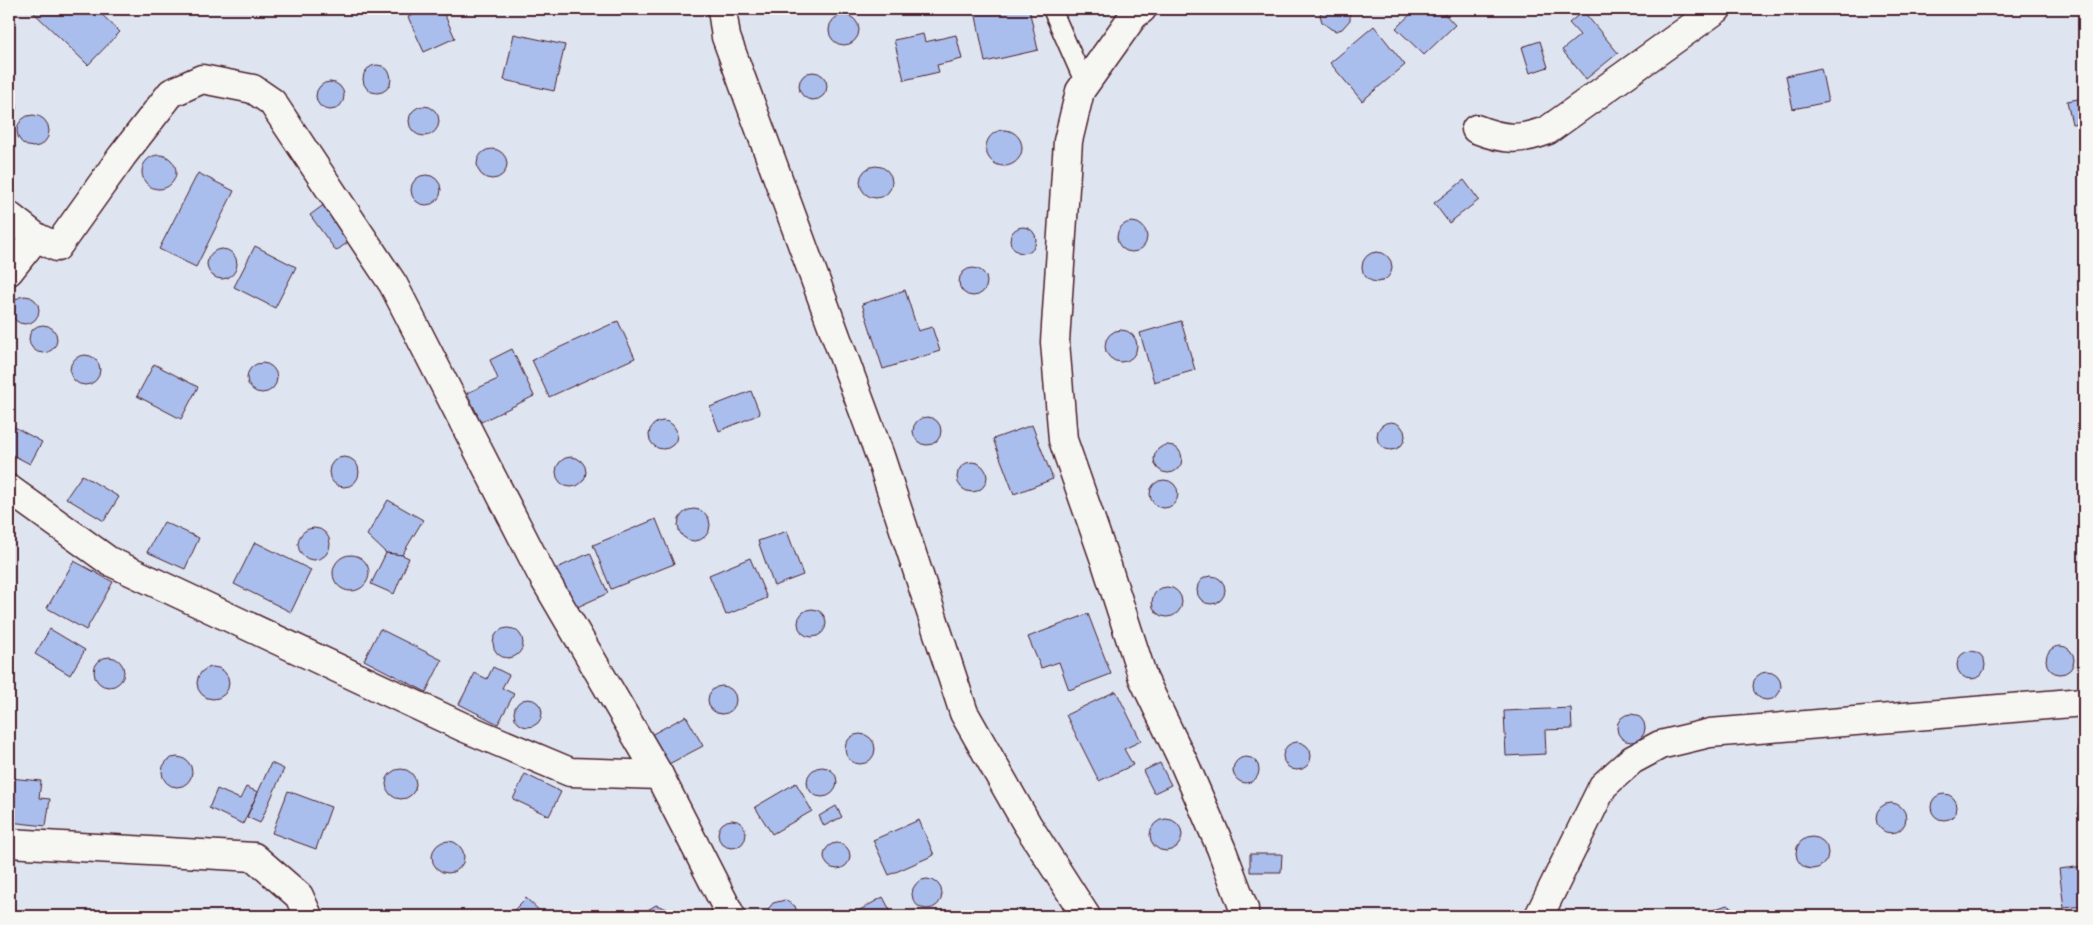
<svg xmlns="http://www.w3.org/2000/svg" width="2093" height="925" viewBox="0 0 2093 925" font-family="'Shantell Sans',sans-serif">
<rect width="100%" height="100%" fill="#dfe5f0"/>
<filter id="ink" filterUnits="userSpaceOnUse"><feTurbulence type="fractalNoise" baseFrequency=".02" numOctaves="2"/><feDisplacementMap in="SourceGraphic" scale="10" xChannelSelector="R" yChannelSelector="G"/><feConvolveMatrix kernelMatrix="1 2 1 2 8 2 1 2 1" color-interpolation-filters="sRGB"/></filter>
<g filter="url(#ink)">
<g fill="#aabeed" stroke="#4a1f2b">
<polygon points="30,9 96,9 120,32 88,65"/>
<polygon points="427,9 442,9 455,38 424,52 408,17"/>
<polygon points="983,9 1029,9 1038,50 985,62 975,11"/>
<polygon points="1322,9 1350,9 1350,20 1342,29 1336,31 1331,29 1322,22 1320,15"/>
<polygon points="1416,9 1440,9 1455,25 1424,55 1396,28"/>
<polygon points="1583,11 1618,53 1586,79 1562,50 1580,35 1569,23"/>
<circle cx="844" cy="30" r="15"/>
<polygon points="1374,26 1405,65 1362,101 1330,63"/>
<polygon points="514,34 565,45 554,91 504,80"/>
<polygon points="923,34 925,42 956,35 962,59 937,65 939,72 904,80 894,40"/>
<polygon points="1540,41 1548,67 1530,73 1522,47"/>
<circle cx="377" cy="79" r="14"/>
<polygon points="1821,68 1828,102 1793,109 1786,76"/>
<circle cx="813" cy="86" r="14"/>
<circle cx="330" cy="96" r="14"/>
<polygon points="9,92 13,94 17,105 16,110 9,117"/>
<polygon points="2084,98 2084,122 2072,124 2067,101"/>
<circle cx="424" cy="121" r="15"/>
<circle cx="33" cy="131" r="16"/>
<circle cx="1004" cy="148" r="18"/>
<circle cx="492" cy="164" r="15"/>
<circle cx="159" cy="172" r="17"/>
<circle cx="876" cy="182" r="16"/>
<polygon points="198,173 234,191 196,267 159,249"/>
<circle cx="426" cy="190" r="15"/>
<polygon points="1464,180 1479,200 1449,223 1434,203"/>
<polygon points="329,201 355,237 336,251 310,215"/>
<circle cx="1132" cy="237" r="15"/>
<circle cx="1023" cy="240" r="13"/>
<polygon points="255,246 296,267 275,308 234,287"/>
<circle cx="222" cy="264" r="15"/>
<circle cx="1377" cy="267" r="15"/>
<circle cx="973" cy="282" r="14"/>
<polygon points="905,290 918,331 932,327 940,351 883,369 862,304"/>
<circle cx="25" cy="310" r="14"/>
<polygon points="618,321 635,358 549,397 532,360"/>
<polygon points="1181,321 1195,370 1154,382 1140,333"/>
<circle cx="43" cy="339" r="14"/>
<circle cx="1121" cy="346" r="16"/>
<polygon points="512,349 534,396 481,422 467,393 498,379 490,360"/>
<circle cx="85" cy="370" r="15"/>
<circle cx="262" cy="378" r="15"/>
<polygon points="154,364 198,387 181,419 137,396"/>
<polygon points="751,391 760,414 719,431 710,407"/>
<circle cx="927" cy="431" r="14"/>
<circle cx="663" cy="435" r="14"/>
<circle cx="1391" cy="436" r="14"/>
<polygon points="9,424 42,442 30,464 9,453"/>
<polygon points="1032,425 1053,479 1014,494 993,439"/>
<circle cx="1168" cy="459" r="14"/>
<circle cx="571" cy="472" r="15"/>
<circle cx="344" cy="472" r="15"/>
<circle cx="972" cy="477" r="15"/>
<polygon points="82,475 119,497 104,521 66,498"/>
<circle cx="1164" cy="494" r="14"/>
<polygon points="388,500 423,520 402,555 386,553 367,535"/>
<circle cx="694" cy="525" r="16"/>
<polygon points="656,519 674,564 611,589 593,545"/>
<polygon points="164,522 199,538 185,569 147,552"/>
<circle cx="314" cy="544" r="16"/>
<polygon points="787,531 803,575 774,586 758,541"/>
<polygon points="255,542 311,570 291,612 234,584"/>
<polygon points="386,553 402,555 409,558 394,594 371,584"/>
<polygon points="590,553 608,593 573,609 555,569"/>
<circle cx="351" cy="573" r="18"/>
<polygon points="750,558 767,598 726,615 709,575"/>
<polygon points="74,561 113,582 86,630 47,608"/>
<circle cx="1211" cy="590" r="14"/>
<circle cx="1167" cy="602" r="15"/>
<circle cx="812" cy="623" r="14"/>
<polygon points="1088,614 1111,674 1069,690 1059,662 1041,668 1028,637"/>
<circle cx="508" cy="643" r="15"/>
<polygon points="50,629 85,650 70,675 35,654"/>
<polygon points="380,629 442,660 426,692 364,660"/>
<circle cx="2060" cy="660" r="14"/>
<circle cx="1971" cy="665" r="14"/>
<circle cx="109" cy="672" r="15"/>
<polygon points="493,667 509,675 502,688 514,694 498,724 459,704 475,673 487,679"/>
<circle cx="213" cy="683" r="16"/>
<circle cx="1767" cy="686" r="14"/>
<circle cx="722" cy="700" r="14"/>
<polygon points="1116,691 1141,741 1124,749 1133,765 1099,781 1066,715"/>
<circle cx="528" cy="713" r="14"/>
<polygon points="1571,708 1572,729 1545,730 1546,754 1506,756 1504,711"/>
<circle cx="1631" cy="728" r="14"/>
<polygon points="686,716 703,746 665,766 649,736"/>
<circle cx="860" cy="749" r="15"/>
<circle cx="1297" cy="756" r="14"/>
<circle cx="1246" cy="770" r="13"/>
<circle cx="177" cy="772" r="15"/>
<polygon points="271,763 284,769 260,823 247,817"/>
<polygon points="1160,763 1171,785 1154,793 1143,771"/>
<circle cx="822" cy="782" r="15"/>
<circle cx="401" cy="784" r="15"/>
<polygon points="525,774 561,792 549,816 513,799"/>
<polygon points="9,778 41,781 39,798 50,799 46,826 9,822"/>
<polygon points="796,783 812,811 772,834 755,807"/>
<polygon points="246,787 258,792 243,824 209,808 217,789 240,799"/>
<polygon points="288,791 331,807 316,849 272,833"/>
<circle cx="1944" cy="807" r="13"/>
<polygon points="2084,800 2084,825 2079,818 2078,812 2079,805"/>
<circle cx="1891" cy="818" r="15"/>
<polygon points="836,806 842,817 824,826 819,816"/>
<circle cx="1166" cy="835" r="16"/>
<polygon points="919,820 934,855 889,875 873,840"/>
<circle cx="732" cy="834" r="14"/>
<circle cx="1812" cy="853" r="16"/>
<circle cx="448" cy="857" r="16"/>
<circle cx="837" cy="856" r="13"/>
<polygon points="1250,854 1282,854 1281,872 1250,872"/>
<polygon points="2084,866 2084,906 2064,908 2059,869"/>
<circle cx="927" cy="894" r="15"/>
<polygon points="883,897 893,916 849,916"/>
<polygon points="526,898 545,916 508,916"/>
<polygon points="785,900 795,906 798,916 767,916 769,908 773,903"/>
<polygon points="656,905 667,909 672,916 642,916 646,911"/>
<polygon points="1727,905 1738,911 1740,916 1710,916 1715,909"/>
</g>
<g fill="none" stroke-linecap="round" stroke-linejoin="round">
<g stroke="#4a1f2b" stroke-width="21">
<polyline id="lane" points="1052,9 1085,84"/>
</g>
<g stroke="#4a1f2b" stroke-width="31">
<g id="street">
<polyline points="722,9 726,37 880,456 964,713 1027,824 1086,916"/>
<polyline points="1142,9 1134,15 1080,91 1068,141 1055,342 1063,440 1107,566 1143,678 1184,763 1221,848 1244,909 1244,916"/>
<path d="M1476,129C1504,140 1520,141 1548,130L1717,9"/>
<polyline points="9,216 36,237"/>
<polyline points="9,271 36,237 57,247 122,156 171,93 202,79 253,89 272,102 393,284 541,573 659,775"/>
<polyline points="9,489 109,561 463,727 570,772 659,775 731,916"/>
<polyline points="9,843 254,857 299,896 308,916"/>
<polyline points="1539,916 1603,786 1632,760 1660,745 1710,733 2084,702"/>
</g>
</g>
<use href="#lane" stroke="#f6f6f2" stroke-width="18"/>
<use href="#street" stroke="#f6f6f2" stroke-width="28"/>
</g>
</g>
<rect width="2093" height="925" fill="none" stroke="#f6f6f2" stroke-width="30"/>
<rect x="15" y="15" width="2063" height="895" fill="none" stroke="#4a1f2b" stroke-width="2" filter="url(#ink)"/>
</svg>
